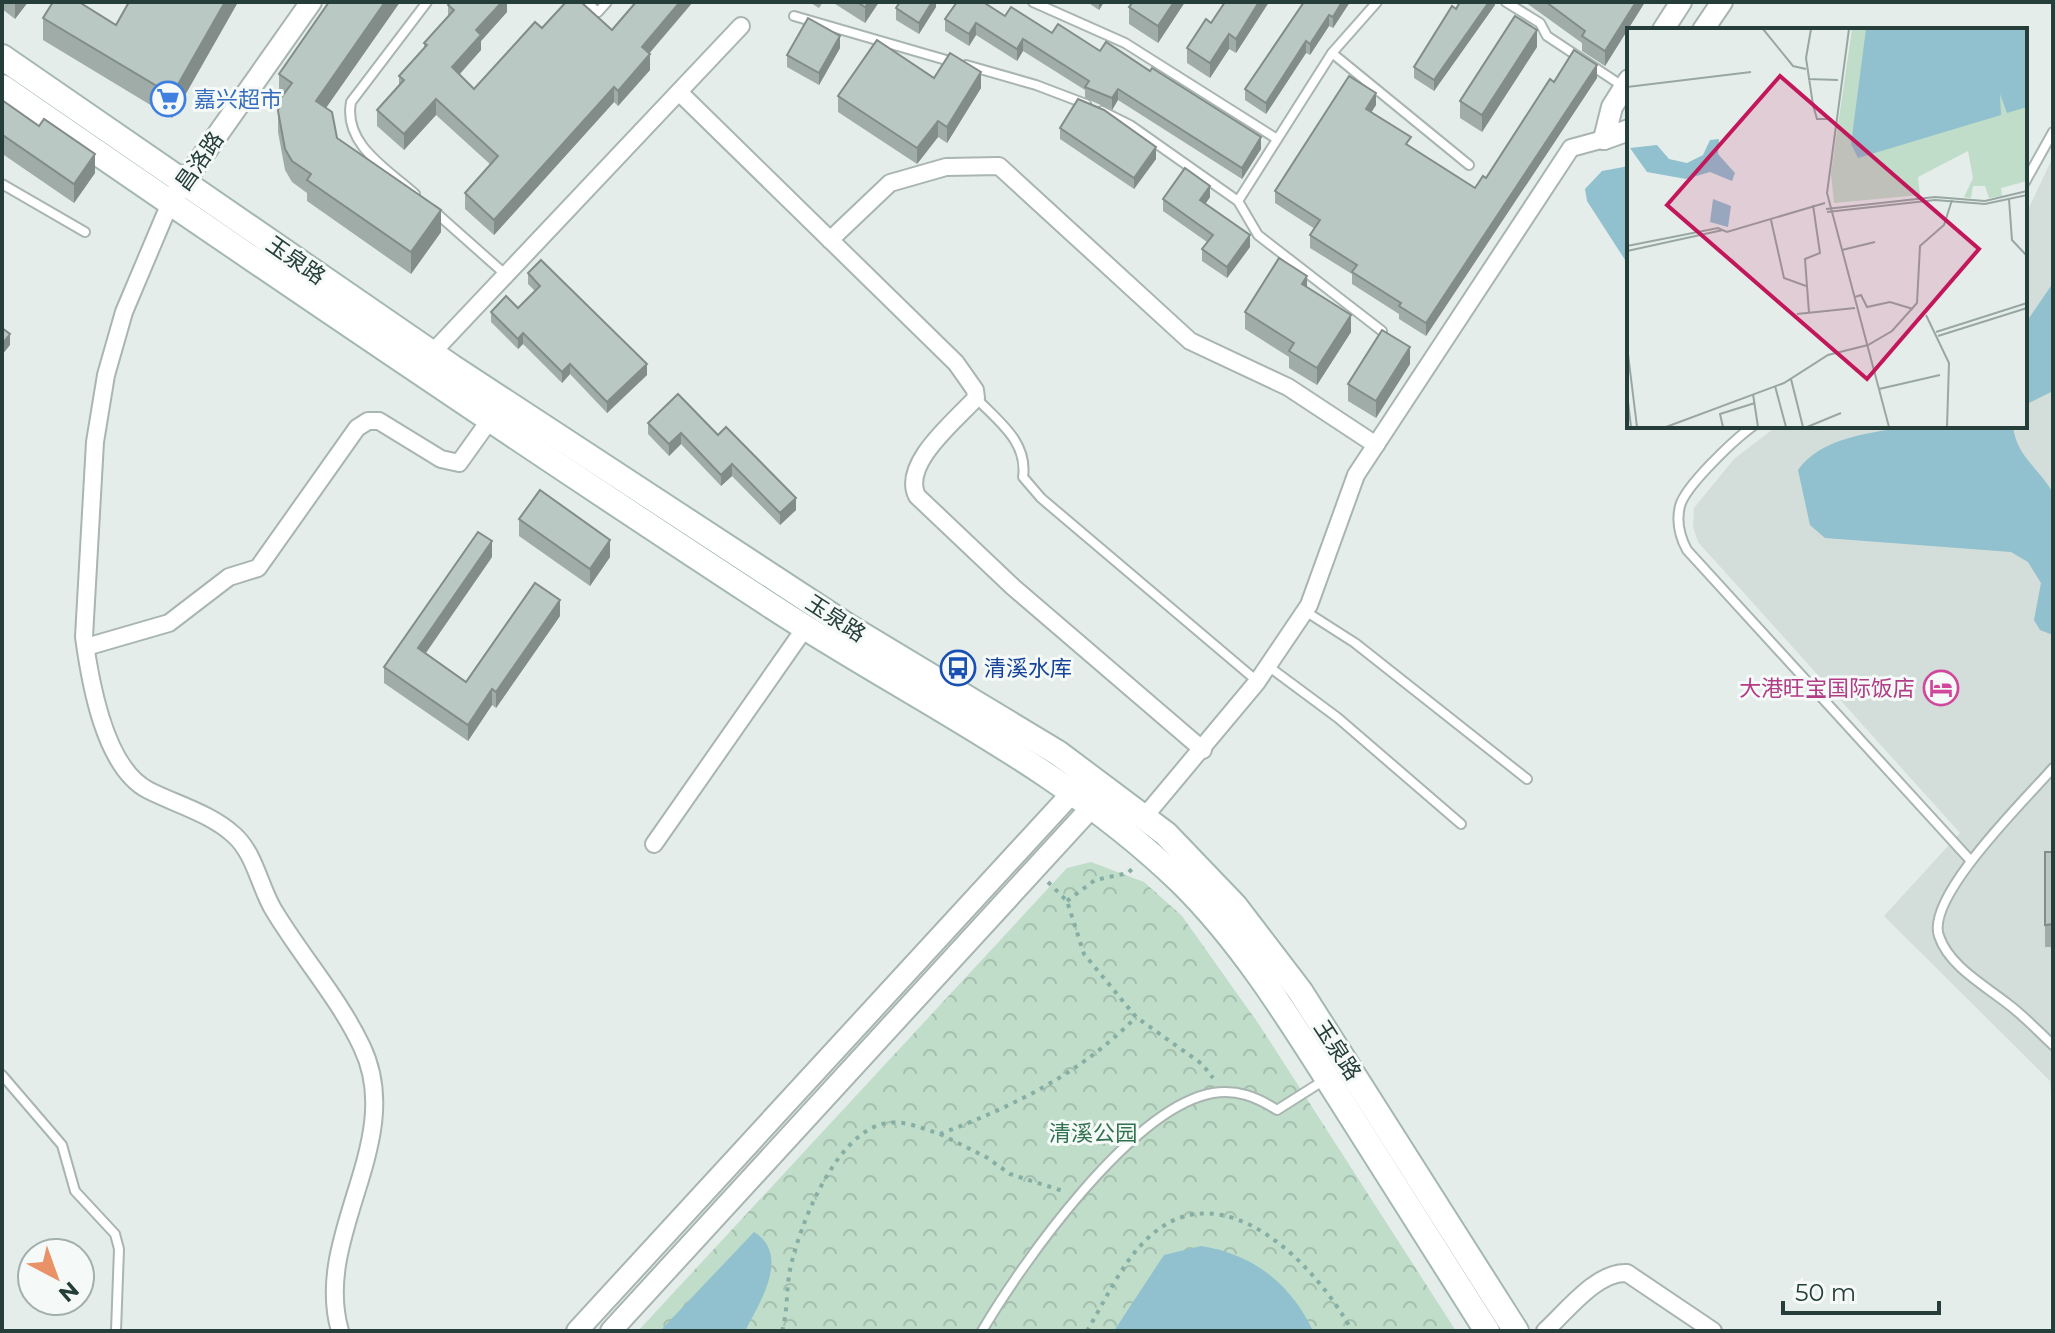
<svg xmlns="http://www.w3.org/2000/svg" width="2055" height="1333" viewBox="0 0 2055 1333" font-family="Montserrat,'Noto Sans SC',sans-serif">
<defs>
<pattern id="forest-crowns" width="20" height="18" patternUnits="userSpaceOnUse" patternTransform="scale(2)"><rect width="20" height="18" fill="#bfddc9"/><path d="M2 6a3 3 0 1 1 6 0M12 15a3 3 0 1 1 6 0" fill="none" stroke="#a4bfad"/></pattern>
</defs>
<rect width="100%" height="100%" fill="#e5edea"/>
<polygon fill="#d3ddd9" points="2053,157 2053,1123 2050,1081 1884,916 1960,833 1698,542 1693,527 1694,508 1734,459 1777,426 2025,426 2025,216"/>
<polygon fill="url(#forest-crowns)" points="1091,862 1144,882 1182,916 1260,1026 1456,1331 638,1331 1067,868"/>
<g fill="#91c0ce">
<polygon points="1629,166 1629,266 1587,201 1585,189 1602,171"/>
<polygon points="2053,283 2053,391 2025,405 2025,324"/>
<path d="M1911,426H2013C2016,456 2039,468 2053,493C2055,501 2053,617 2053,635L2040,630L2034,620L2041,583L2028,562L2011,552L1825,538L1810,525L1798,470C1822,436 1873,433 1911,426Z"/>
<path d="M754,1232C791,1255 760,1302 745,1331H660Z"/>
<path d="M1201,1246C1253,1254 1291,1284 1313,1331H1114L1164,1255Z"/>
</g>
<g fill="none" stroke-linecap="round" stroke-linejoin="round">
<g stroke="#a8b5b1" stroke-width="12">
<g id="service">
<polyline points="586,2 598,12 607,2"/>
<polyline points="1033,2 1125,43 1277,139"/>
<polyline points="1506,2 1540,23 1547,36 1624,87"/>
<polyline points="794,16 953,62"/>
<polyline points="1332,53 1469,165"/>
<polyline points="966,65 1036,85 1086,104"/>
<polyline points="1102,111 1130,125 1238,201 1258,235 1382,331"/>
<polyline points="2025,182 2053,132"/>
<polyline points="2,184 85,232"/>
<path d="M415,194C387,169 343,144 351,102L427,2"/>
<polyline points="1238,201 1332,53 1377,2"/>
<polyline points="434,211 505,274"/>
<path d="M976,398C999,422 1028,442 1023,477L1041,498L1257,681"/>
<path d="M1753,426C1735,439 1685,486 1680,506C1676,522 1680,537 1687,550L1971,861"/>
<polyline points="1305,611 1355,643 1527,779"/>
<polyline points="1268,666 1338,718 1461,824"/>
<path d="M2053,768C2027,798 1925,897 1939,936C1949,966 1984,985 2008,1004C2024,1016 2038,1031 2053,1045"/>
<polyline points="2,1075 62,1145 75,1191 115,1234 119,1249 116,1331"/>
<path d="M982,1331C1022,1263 1132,1107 1213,1093C1237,1089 1257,1097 1277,1110L1326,1079"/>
</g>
</g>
<g stroke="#a8b5b1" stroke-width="20">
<g id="minor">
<path d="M679,92L956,363L975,390L976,398C955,421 901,464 917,496L1013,587L1203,750"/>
<path d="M170,203L124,312L106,375L95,442L84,637C90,681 104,767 148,790C175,804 210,813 234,835C255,854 259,885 273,909C301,956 339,998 362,1047C407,1141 312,1235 340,1331"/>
<polyline points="830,240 890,183 946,167 999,166 1190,341 1288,387 1376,445"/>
<polyline points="432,353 741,26"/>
<polyline points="86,647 169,623 229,577 258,568 357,428 368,421 379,421 441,459 459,463 489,421"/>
<polyline points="1145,816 1257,682 1309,605 1356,475 1571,148 1604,139"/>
<polyline points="654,844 805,628"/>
<path d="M1545,1331C1566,1312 1597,1271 1627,1273L1713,1331"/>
</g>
</g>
<g stroke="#a8b5b1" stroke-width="24">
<g id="tertiary">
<polyline points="1663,30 1681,2"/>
<polyline points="1703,30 1722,2"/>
<polyline points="1604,139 1612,107 1629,80"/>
<polyline points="1604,139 1629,130"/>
<polyline points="175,195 311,2"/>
<polyline points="577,1331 1081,783"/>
<polyline points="611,1331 1100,798"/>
</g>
</g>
<g stroke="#a4b8b2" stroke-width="28">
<g id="secondary">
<polyline points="2,57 452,367 849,627 1058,753 1166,834 1235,906 1300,991 1516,1331"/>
<path d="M2,87C257,263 513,437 773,607C909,696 1063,767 1181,882C1244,944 1292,1023 1339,1097C1388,1175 1437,1253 1487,1331"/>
</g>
</g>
<g stroke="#87aea5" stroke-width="4" stroke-dasharray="4 6" stroke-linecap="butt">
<polyline points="1048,882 1067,901 1084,954 1136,1017 1202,1064 1213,1078"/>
<polyline points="1067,901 1095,880 1128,873 1133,868"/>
<polyline points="940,1134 986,1157 1010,1174 1066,1192"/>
<path d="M782,1331C788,1311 786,1290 790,1270C799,1226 836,1131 887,1123C905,1120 923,1129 940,1134C1014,1106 1080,1074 1136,1017"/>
<path d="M1087,1331C1105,1301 1122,1262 1148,1238C1223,1167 1317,1266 1352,1331"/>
</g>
<use href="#service" stroke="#fff" stroke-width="8"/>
<use href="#minor" stroke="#fff" stroke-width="16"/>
<use href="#tertiary" stroke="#fff" stroke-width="20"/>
<use href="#secondary" stroke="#fff" stroke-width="24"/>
</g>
<g fill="#a0aca8">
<polygon points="2,2 28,2 15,19 2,9"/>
<polygon points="238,2 172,118 43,40 43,18 116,25"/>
<polygon points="400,2 326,108 337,138 441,232 411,274 307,201 307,193 292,182 285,170 278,132 278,111 281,98 279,96 279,74"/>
<polygon points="809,2 823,2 819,8"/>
<polygon points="832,2 879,2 865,23"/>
<polygon points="936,2 936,7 919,34 896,20 896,8"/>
<polygon points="1087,2 1104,2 1099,10"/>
<polygon points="1185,2 1158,43 1129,24 1129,7"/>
<polygon points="1269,2 1236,53 1229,49 1210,78 1187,63 1187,48 1211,23"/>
<polygon points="1304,2 1350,2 1333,28 1329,26 1310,55 1306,53 1266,114 1245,100 1245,89"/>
<polygon points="1495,2 1495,5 1434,91 1414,78 1414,67 1456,9"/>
<polygon points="1525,2 1645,2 1605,66 1582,51 1582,43"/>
<polygon points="507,4 507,12 481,41 481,50 459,74 474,89 542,28 612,30 649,53 650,70 618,106 614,102 494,235 465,209 465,193 491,165 436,115 404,150 377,126 377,110 399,86 399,76 424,48 424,43 448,16 448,5"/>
<polygon points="1005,16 1100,51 1261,149 1242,179 1118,100 1112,110 1085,98 1085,90 1023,51 1017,61 976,35 969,46 945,31 945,19"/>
<polygon points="1537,47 1482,132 1460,118 1460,101"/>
<polygon points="840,48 819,85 787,67 787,55"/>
<polygon points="934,78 981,88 947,143 938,137 917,164 838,112 838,96"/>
<polygon points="1597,78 1426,336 1399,319 1399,314 1352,284 1352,274 1310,248 1310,235 1315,229 1275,203 1275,191 1376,105 1371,112 1411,147 1475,188 1486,178 1554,82"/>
<polygon points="2,100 95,173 74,203 4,155 2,158"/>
<polygon points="1060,128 1156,159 1134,189 1060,139"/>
<polygon points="1210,197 1205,204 1250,247 1227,278 1202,261 1202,249 1207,242 1163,211 1163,199"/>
<polygon points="528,273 647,375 607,413 570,374 562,383 523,344 518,349 491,322 491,312 518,308 535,291 528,284"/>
<polygon points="1307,288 1351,332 1317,385 1289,368 1289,357 1245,329 1245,312"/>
<polygon points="1410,364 1376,418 1348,401 1348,384"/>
<polygon points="648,423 718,435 796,510 780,525 732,476 721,486 681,444 669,456 648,434"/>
<polygon points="519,519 610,557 590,586 519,536"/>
<polygon points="492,557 426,653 466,682 560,616 496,708 492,705 468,741 384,683 384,667"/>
<polygon points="2053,852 2053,947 2045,947 2045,874"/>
</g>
<g fill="#828c88">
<polygon points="15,2 28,2 15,19"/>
<polygon points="225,2 238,2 172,118 172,95"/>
<polygon points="385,2 400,2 316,122 316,101"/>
<polygon points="502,2 509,2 507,4 507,12 481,41 481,50 452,83 452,67 476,30"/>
<polygon points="680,2 693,2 642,62 642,47"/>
<polygon points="869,2 879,2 865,23 865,7"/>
<polygon points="932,2 936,2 936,7 919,34 919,23"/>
<polygon points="1099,2 1104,2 1099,10"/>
<polygon points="1174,2 1185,2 1158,43 1158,26"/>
<polygon points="1259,2 1269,2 1236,53 1236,39"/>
<polygon points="1342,2 1350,2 1333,28 1333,17"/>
<polygon points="1489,2 1495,2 1495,5 1434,91 1434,80"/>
<polygon points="1636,2 1645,2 1605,66 1605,51"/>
<polygon points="1329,15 1329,26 1310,55 1310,44"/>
<polygon points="976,23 976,35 969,46 969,34"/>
<polygon points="1537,30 1537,47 1482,132 1482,115"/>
<polygon points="1229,34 1229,49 1210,78 1210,63"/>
<polygon points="840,36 840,48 819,85 819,73"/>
<polygon points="1023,39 1023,51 1017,61 1017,49"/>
<polygon points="1306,41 1306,53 1266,114 1266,103"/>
<polygon points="650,54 650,70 618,106 618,91"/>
<polygon points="1597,65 1597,78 1426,336 1426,323"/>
<polygon points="981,72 981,88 947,143 947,127"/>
<polygon points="614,87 614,102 494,235 494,220"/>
<polygon points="1118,89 1118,100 1112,110 1112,98"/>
<polygon points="1376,93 1376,105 1366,121 1366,109"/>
<polygon points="436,99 436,115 404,150 404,134"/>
<polygon points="938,121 938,137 917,164 917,148"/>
<polygon points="4,136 4,155 2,158 2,139"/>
<polygon points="1261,137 1261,149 1242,179 1242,168"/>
<polygon points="1156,147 1156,159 1134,189 1134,178"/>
<polygon points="95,154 95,173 74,203 74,184"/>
<polygon points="1210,186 1210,197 1200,212 1200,200"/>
<polygon points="441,210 441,232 411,274 411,252"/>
<polygon points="1250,235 1250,247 1227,278 1227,267"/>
<polygon points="1307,276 1307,293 1302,284"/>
<polygon points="1351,315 1351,332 1317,385 1317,368"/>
<polygon points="523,333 523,344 518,349 518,339"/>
<polygon points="10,334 10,345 2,355 2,344"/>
<polygon points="1410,347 1410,364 1376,418 1376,401"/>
<polygon points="570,364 570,374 562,383 562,372"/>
<polygon points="647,364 647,375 607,413 607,402"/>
<polygon points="681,433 681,444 669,456 669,444"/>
<polygon points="732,464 732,476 721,486 721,475"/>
<polygon points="796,498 796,510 780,525 780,513"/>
<polygon points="610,540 610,557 590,586 590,569"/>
<polygon points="492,541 492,557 418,664 418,648"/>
<polygon points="560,600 560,616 496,708 496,692"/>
<polygon points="492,689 492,705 468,741 468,725"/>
</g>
<g fill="#bac8c3" stroke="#828c88" stroke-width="2">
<polygon points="53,2 79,2 116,25 129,2 225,2 172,95 43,18"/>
<polygon points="329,2 385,2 316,101 332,112 337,138 441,210 411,252 307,180 311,174 292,161 285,149 278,111 281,98 292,83 279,74"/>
<polygon points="451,2 502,2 476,30 481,35 452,67 474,89 535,22 542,28 566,2 581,2 612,30 636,2 680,2 642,47 650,54 618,91 614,87 494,220 465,193 498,156 436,99 404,134 377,110 404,80 399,76 427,45 424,43 454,10 448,5"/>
<polygon points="857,2 869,2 865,7"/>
<polygon points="900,2 932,2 919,23 896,8"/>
<polygon points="957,2 983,2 1005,16 1011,7 1052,33 1058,24 1100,51 1106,42 1150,71 1152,68 1261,137 1242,168 1118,89 1112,98 1085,87 1089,81 1023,39 1017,49 976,23 969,34 945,19"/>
<polygon points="1133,2 1174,2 1158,26 1129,7"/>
<polygon points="1225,2 1259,2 1236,39 1229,34 1210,63 1187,48 1206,19 1211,23"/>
<polygon points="1304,2 1342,2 1333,17 1329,15 1310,44 1306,41 1266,103 1245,89"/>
<polygon points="1460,2 1489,2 1434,80 1414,67 1452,6 1456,9"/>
<polygon points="1546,2 1636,2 1605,51 1582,36 1585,31"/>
<polygon points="1515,16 1537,30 1482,115 1460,101"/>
<polygon points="808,18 840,36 819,73 787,55"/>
<polygon points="877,40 934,78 950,53 981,72 947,127 938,121 917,148 838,96"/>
<polygon points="1574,50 1597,65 1426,323 1399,306 1401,303 1352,272 1357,265 1310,235 1320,220 1275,191 1349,76 1376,93 1366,109 1411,137 1406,144 1475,188 1483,176 1486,178 1550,79 1554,82"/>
<polygon points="1078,99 1104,110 1156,147 1134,178 1060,128"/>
<polygon points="2,100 39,126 44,119 95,154 74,184 4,136 2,139"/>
<polygon points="1185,168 1210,186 1200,200 1250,235 1227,267 1202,249 1213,235 1163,199"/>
<polygon points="1279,258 1307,276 1302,284 1351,315 1317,368 1289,351 1294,343 1245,312"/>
<polygon points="541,260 647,364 607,402 570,364 562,372 523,333 518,339 491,312 506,296 518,308 540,286 528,273"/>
<polygon points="2,328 10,334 2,344"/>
<polygon points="1382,330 1410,347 1376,401 1348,384"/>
<polygon points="678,394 718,435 726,427 796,498 780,513 732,464 721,475 681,433 669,444 648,423"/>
<polygon points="540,490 610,540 590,569 519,519"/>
<polygon points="478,532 492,541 418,648 466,682 535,583 560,600 496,692 492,689 468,725 384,667"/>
<polygon points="2045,852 2053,852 2053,924 2045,925"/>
</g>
<defs>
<g id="supermarket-ring" transform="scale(1.8)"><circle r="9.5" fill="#f5faf8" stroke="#3f7fe0" stroke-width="1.5"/><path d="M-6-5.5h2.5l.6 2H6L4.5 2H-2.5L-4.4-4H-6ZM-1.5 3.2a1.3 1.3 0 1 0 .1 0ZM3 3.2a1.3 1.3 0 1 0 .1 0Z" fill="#3f7fe0"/></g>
<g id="bus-ring" transform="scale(1.8)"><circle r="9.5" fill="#f5faf8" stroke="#1a4fb4" stroke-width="1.5"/><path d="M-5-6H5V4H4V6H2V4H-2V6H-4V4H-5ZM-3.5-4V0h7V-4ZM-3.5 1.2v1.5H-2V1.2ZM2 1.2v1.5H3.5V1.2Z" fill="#1a4fb4"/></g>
<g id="hotel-ring" transform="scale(1.8)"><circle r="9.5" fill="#f5faf8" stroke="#d1479c" stroke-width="1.5"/><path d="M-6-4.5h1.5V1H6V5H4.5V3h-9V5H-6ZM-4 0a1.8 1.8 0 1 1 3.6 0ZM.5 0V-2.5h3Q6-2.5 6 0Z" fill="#d1479c"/></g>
</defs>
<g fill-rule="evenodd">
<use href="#supermarket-ring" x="168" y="99"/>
<use href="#bus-ring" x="958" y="668"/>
<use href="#hotel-ring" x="1941" y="688"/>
</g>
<g text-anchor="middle" stroke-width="6" stroke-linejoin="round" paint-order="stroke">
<g font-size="22" fill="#366cbe" stroke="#f5faf8" text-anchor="start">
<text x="194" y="107">嘉兴超市</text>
</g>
<g font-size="22" fill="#253e39" stroke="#f5faf8">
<text transform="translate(199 161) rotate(-55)" y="8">昌洛路</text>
<text transform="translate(296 260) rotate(35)" y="8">玉泉路</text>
<text transform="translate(836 618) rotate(33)" y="8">玉泉路</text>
<text transform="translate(1338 1050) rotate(57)" y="8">玉泉路</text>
</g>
<g font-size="22" fill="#164399" stroke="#f5faf8" text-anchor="start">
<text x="984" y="676">清溪水库</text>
</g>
<g font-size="22" fill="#b23c85" stroke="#f5faf8" text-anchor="end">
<text x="1915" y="696">大港旺宝国际饭店</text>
</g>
<g font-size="22" fill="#327250" stroke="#f5faf8">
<text x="1093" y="1141">清溪公园</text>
</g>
</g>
<g transform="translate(1627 28)">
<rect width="400" height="400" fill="#e5edea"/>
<path d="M225,1H400V153L374,160L375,168L362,170L358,158H346L344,170L337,169L346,150L341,123L291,149L293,167L207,175L204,145Z" fill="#bfddc9"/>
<path d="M239,1H400V79L380,85L373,66L374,87L231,130L224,116ZM92,111L91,126L108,145L105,153L83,144L59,151L20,144L3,120L30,117L42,131L60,135L76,127L83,112ZM86,171L104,178L101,199L83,194Z" fill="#91c0ce"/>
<path fill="none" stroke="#98a7a3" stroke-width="2" d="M136,1L166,38L179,41M184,1L179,30L186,77L190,91H205M222,1L200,165L262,399M181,51L211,52M0,59L124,44M382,171L385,212L400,228M199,181L308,169L358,173L400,163M200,184L308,172L358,176L400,167M144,192L157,250L179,258M0,218L91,200L100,204L198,175M215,222L248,214M0,223L96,202M228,269L234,267L240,279L263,274L286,281M182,285L178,231L193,225L186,177M170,286L228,280M299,287L322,335L320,399M309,304L400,275M311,308L400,280M0,318L10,399M164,351L176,399M148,358L159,399M252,361L313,347M0,365L4,399M126,366L131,399M39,399L157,355L201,327L241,317L265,303L290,275L293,218L317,197L325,172M96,399L93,386L128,375M180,399L214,385"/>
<path fill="#c2185b" fill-opacity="0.15" stroke="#c2185b" stroke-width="4" d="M153,48L352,221L240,351L40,177Z"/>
<rect width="400" height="400" fill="none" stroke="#253e39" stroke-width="4"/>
</g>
<rect width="2055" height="1333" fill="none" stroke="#253e39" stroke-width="8"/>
<g transform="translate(56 1277) rotate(139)"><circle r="38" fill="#f5faf8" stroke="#a2afac" stroke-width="2"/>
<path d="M0-6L14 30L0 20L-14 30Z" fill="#e99167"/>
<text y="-12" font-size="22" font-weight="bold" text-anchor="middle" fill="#253e39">N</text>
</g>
<path d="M1783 1301v12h156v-12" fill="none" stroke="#253e39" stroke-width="4"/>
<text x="1795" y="1301" font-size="24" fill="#253e39" stroke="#f5faf8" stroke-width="6" paint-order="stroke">50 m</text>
</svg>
